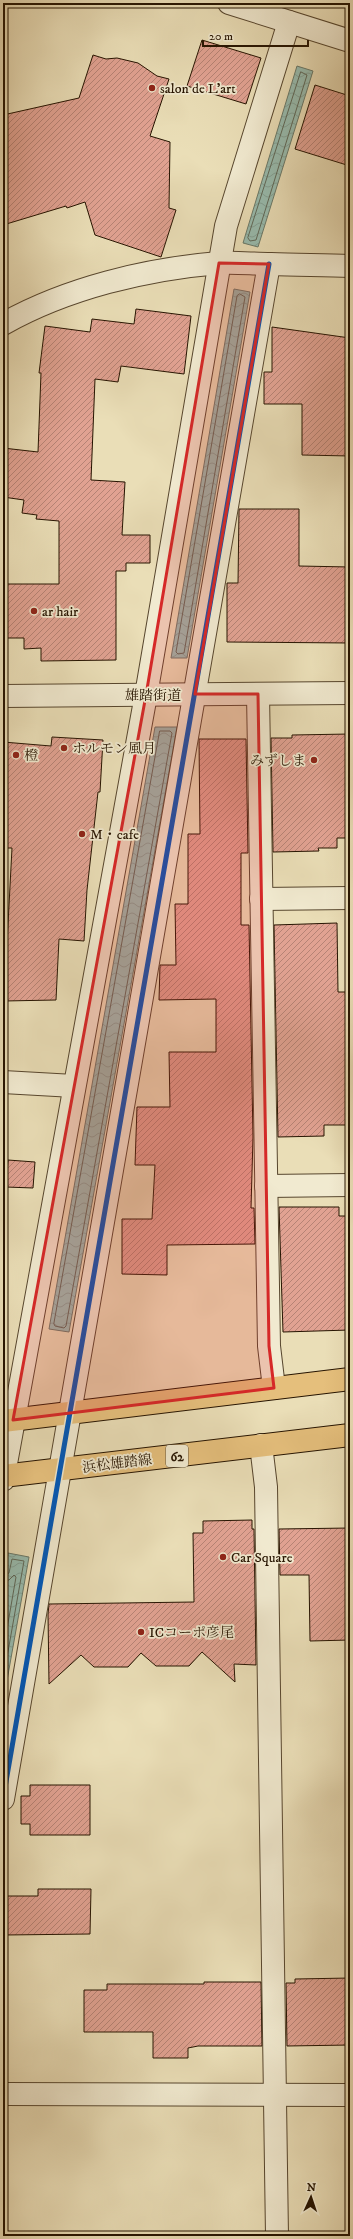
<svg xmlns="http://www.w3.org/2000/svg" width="353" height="2239" viewBox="0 0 353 2239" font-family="'IM FELL DW Pica','Noto Serif JP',serif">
<defs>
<pattern id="water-waves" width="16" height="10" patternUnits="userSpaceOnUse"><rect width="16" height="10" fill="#98bcaf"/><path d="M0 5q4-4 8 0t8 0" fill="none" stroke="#83a195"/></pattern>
<pattern id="building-hatch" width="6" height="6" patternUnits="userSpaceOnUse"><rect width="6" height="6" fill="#e1a292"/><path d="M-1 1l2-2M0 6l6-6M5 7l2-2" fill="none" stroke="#b68375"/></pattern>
</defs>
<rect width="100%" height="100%" fill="#eadeb7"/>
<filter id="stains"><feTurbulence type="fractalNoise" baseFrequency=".005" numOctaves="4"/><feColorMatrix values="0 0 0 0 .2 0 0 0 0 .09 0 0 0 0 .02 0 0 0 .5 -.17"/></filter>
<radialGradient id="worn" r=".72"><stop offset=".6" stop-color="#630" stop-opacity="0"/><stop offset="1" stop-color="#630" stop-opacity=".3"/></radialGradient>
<g fill="url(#water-waves)" stroke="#6a7969">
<polygon points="297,66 313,71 258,247 243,243"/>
<polygon points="234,289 250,292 187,658 171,658"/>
<polygon points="155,727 177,727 69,1332 49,1329"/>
<polygon points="8,1553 29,1557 3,1703 3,1583"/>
</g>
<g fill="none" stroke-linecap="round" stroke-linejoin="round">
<g stroke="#5f6858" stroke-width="1">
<polygon points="301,72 307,75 256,240 250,241 248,238"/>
<polygon points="240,294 245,297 184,653 178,654 176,652 237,296"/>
<polygon points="160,731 170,731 172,733 66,1326 64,1328 55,1326 54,1324"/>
<polyline points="3,1576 9,1573 12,1559 24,1561 3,1680"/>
<polyline points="3,1581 9,1580 14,1575 16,1577 3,1652"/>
</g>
</g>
<g fill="url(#building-hatch)" stroke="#261401">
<polygon points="202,40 261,58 246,104 187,86"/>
<polygon points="93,55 106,59 117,58 138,63 157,76 169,79 150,136 170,142 169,208 176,210 161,257 95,235 85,202 67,208 66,206 3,225 3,115 79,98"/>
<polygon points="315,85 350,96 350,166 295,149"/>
<polygon points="136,309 191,316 184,374 121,366 118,382 95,379 91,480 125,482 122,535 150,535 150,563 126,563 126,571 116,571 116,660 41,661 41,648 24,649 24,638 4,638 4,584 59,584 59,521 36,519 37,515 22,513 24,500 3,497 3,448 38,452 41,373 39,373 45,326 90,332 92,319 134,324"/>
<polygon points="272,327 350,338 350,456 302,455 302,404 264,404 264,372 272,372"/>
<polygon points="239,509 299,509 299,566 350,567 350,643 227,642 227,583 238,583"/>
<polygon points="350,734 350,838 337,838 337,848 318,848 319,851 273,852 271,738 292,738 292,735"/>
<polygon points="52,737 103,740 100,792 98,792 87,890 84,941 59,939 56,1000 4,1001 12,848 3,848 3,742 51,746"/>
<polygon points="199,739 246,739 248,853 241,853 241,925 249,925 253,1137 251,1208 254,1208 255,1244 167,1245 167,1275 122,1274 122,1219 152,1219 155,1165 135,1165 137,1107 170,1107 169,1052 216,1052 216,999 159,1000 160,965 176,965 175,904 188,904 188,834 200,834"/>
<polygon points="337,923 338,992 350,992 350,1125 324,1125 324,1136 278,1137 274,925"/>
<polygon points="8,1160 35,1162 33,1188 6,1187"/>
<polygon points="279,1207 339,1207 339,1216 350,1216 350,1330 283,1332"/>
<polygon points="252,1520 252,1529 254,1529 256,1665 234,1664 235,1682 202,1652 189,1666 156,1666 141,1653 128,1667 94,1667 81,1655 49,1684 48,1614 49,1604 194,1602 193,1533 203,1533 203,1521"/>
<polygon points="350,1528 350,1640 310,1641 309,1575 280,1575 279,1529"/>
<polygon points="30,1785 90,1785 90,1835 30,1835 30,1824 21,1824 21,1796 30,1796"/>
<polygon points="38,1889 91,1889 90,1934 5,1935 5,1896 38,1896"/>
<polygon points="350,1978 350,2045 287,2046 286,1983 295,1983 295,1979"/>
<polygon points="204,1982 261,1982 262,2046 198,2046 188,2048 188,2058 153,2058 153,2032 84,2032 84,1990 107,1990 107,1984 204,1984"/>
</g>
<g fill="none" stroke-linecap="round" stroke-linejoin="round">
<g stroke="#57462e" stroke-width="24">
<g id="minor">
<polyline points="229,3 350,41"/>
<path d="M3,324C67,288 146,269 219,263C236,262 254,264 271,264C297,265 324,265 350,266"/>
<polyline points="258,694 269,1346 274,1388"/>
<polyline points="3,696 350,693"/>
<polyline points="261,899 350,898"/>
<polyline points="3,1082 74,1086"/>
<polyline points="266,1186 350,1185"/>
<polyline points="261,1445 266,1487 277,2236"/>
<polyline points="3,1480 146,695 226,226 289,22"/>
<polyline points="3,1799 269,264"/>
<polyline points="3,2094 350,2095"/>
</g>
</g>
<g stroke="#261401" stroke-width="24">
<g id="major">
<polyline points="3,1421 350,1379"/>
<polyline points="3,1476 350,1435"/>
</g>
</g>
<use href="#minor" stroke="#f1ead0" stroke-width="22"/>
<use href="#major" stroke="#e5bf7c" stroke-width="22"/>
<g stroke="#f1ead0" stroke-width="8">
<polyline id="cycleway" points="3,1799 269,264"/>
</g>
<use href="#cycleway" stroke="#0057b8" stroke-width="5"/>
</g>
<path fill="#d62828" fill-opacity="0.2" stroke="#d62828" stroke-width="3" stroke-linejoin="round" d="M219,263L269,264L195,694H258L269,1346L274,1388L13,1420L146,695Z"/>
<g fill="#8f2418" stroke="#f1ead0" stroke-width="1.5">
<circle cx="152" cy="88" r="4"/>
<circle cx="34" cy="611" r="4"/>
<circle cx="64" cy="748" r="4"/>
<circle cx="16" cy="755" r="4"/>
<circle cx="314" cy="760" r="4"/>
<circle cx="82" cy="834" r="4"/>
<circle cx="223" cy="1557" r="4"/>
<circle cx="141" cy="1632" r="4"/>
</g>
<g text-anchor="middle" stroke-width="3.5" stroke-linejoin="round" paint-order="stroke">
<rect fill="#f1ead0" stroke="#63543f" stroke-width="1" x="166" y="1445" width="22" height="22" rx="3"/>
<g font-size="13" font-weight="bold" fill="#261401">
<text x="177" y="1461">62</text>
</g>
<g font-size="14" fill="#261401" stroke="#f1ead0" text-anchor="start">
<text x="160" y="93">salon de L'art</text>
<text x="42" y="616">ar hair</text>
<text x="72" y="753">ホルモン風月</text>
<text x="24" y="760">橙</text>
<text x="306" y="765" text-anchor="end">みずしま</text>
<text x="90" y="839">M・cafe</text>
<text x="231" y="1562">Car Square</text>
<text x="149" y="1637">ICコーポ彦尾</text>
</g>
<g font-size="14" fill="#261401" stroke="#f1ead0">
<text x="153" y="700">雄踏街道</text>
<text transform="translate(117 1463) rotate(-7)" y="5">浜松雄踏線</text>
</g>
</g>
<rect width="353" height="2239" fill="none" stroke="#eadeb7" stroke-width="16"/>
<rect x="4" y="4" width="345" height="2231" fill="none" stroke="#261401" stroke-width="2"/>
<rect x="8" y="8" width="337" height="2223" fill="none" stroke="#261401"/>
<g transform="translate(311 2197) rotate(3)" stroke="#f1ead0" stroke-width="3" paint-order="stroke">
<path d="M0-3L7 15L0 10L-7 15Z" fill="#261401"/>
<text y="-6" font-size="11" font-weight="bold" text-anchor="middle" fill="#261401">N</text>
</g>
<path d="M203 40v6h105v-6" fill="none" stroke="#261401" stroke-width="2"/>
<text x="209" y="40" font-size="12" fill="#261401" stroke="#f1ead0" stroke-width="3" paint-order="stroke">20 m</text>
<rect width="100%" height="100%" filter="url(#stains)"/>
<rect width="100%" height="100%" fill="url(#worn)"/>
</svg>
